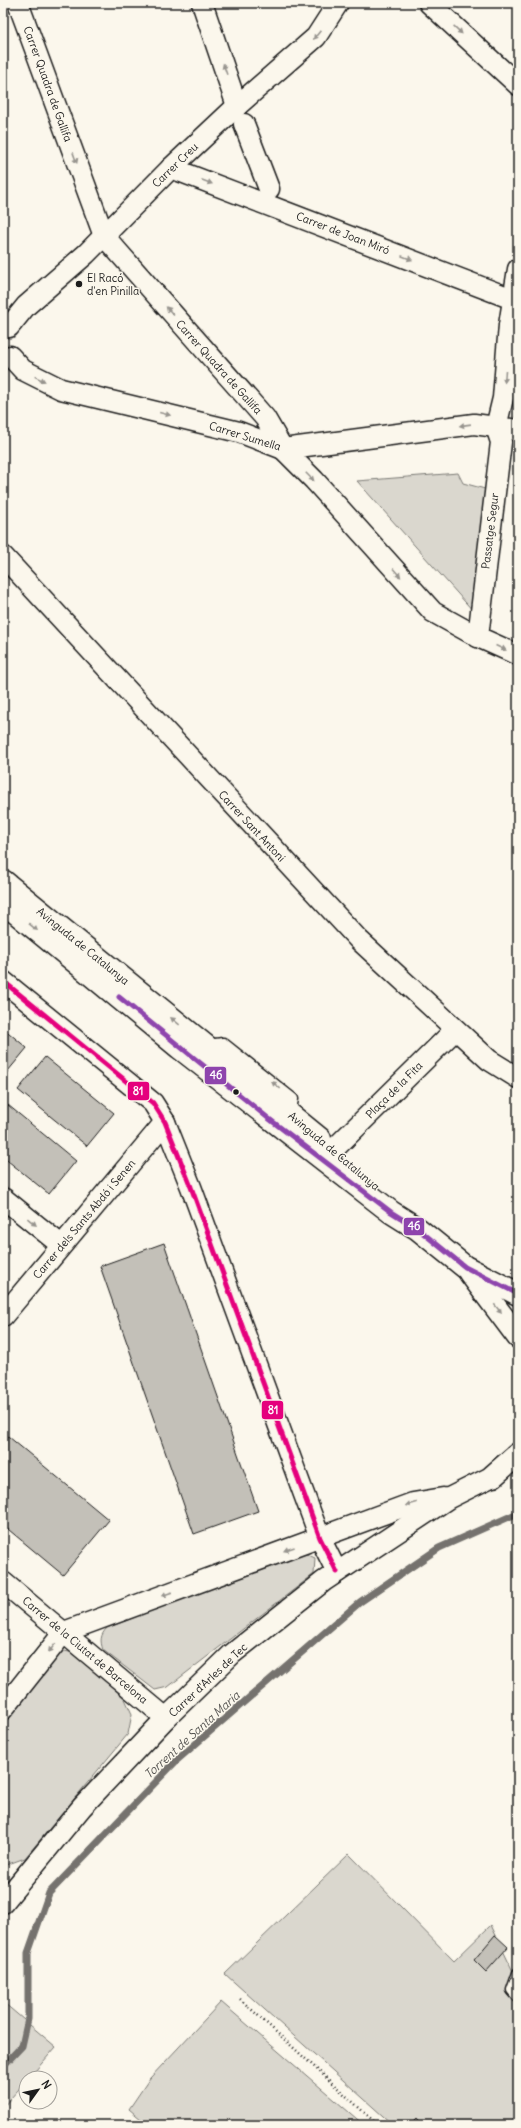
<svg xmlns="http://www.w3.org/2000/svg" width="521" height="2128" viewBox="0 0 521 2128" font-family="Delius,sans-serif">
<rect width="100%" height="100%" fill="#fbf7ec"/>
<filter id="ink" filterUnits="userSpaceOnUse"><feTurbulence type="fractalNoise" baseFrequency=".025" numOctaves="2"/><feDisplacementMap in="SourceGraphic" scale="8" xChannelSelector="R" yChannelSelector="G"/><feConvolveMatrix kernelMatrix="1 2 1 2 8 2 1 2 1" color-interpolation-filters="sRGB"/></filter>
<g filter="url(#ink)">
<g fill="#dad7ce" stroke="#7b7a75">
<polygon points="458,473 463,483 485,489 474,612 357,481"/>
<path d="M304,1553L315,1558L314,1574L168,1687L155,1690L103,1650C100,1641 100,1635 107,1628L287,1558Z"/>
<polygon points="64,1651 75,1653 125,1699 132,1714 128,1734 25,1858 3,1866 3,1721 56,1656"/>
<polygon points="349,1854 454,1961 491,1925 518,1982 518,2125 393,2125 225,1974"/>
<polygon points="221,2002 364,2125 148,2125 129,2109 150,2078"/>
<polygon points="4,2003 56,2047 29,2078 26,2078 26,2081 3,2107"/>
</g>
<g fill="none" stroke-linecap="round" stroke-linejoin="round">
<polyline stroke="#74726e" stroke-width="7" points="3,2066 22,2046 28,2019 28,1953 49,1893 177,1760 360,1602 439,1548 518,1513"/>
</g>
<g fill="#c3c0b8" stroke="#1c1c1c">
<polygon points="3,1028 27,1048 3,1077"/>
<polygon points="45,1057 114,1113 87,1146 18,1090"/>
<polygon points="8,1105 76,1161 49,1194 3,1157 3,1111"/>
<polygon points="164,1243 258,1511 194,1534 100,1266"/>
<polygon points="3,1432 109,1520 63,1575 3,1525"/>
<polygon points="495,1935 508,1947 486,1972 474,1960"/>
<polygon points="416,2118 422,2125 409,2125"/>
</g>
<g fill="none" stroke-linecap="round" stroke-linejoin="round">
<g stroke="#1c1c1c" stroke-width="13">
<g id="lane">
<polyline points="207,1045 223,1043 293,1099 290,1115"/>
<polyline points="518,1973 512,1990 518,1997"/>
</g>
</g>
<g stroke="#1c1c1c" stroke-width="23">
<g id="street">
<polyline points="18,3 104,236 265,418 283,449 314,480 433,612 478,637 518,655"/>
<polyline points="202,3 237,106"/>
<polyline points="429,3 518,85"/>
<polyline points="244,124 269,189"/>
<polyline points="171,168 515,300"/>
<polyline points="9,327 26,306 86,254 171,168 237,106 316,37 338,3"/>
<polyline points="10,356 23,370 61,389 239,432 283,449 474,424 518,430"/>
<polyline points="3,556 359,940 489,1060 518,1078"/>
<polyline points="478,637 501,442 496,427 503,398 509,325 518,269"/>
<polyline points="3,981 153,1103 165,1122 191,1187 320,1538 337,1572"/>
<polyline points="333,1150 455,1030"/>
<polyline points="3,1198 61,1245"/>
<polyline points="3,1316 165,1122"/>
<polyline points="3,1582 166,1718"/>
<polyline points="3,1709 64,1632 413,1503 443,1498"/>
<polyline points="3,1903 82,1807 166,1718 232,1654 324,1581 449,1498 493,1476"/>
</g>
</g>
<g stroke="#1c1c1c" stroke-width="25">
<g id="primary">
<polyline points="3,881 320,1139"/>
<polyline points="3,902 180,1048 391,1212 418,1229 465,1267 518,1294"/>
<polyline points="470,1273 518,1337"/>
<polyline points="493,1476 518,1454"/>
</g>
</g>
<polyline stroke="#1c1c1c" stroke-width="2.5" stroke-dasharray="1 3" stroke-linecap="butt" points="240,1999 378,2125"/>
<use href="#lane" stroke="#fbf7ec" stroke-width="10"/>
<use href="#street" stroke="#fbf7ec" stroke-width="20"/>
<use href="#primary" stroke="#fbf7ec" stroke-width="22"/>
<g stroke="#fbf7ec" stroke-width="8">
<polyline id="bus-1" points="119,997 268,1118 391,1212 418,1229 465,1267 518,1294"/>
</g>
<g stroke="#fbf7ec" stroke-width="8">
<polyline id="bus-2" points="3,981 153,1103 165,1122 191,1187 320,1538 337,1572"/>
</g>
<use href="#bus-1" stroke="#8e44ad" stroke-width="5"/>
<use href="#bus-2" stroke="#e5007d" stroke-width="5"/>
</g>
<defs><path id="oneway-solid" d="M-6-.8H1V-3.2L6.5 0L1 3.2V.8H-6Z"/></defs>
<g fill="#97948e">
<use href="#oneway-solid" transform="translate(458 30) rotate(43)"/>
<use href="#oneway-solid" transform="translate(317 35) rotate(129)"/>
<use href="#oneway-solid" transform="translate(225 69) rotate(-109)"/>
<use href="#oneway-solid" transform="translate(75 158) rotate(70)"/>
<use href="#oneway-solid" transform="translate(207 182) rotate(21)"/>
<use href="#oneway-solid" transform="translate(407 258) rotate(21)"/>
<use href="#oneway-solid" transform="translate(170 311) rotate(-132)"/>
<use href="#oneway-solid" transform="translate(505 377) rotate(95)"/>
<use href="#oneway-solid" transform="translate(40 379) rotate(26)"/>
<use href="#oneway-solid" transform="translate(165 414) rotate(14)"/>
<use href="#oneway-solid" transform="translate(465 425) rotate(172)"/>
<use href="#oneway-solid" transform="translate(310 477) rotate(45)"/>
<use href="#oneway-solid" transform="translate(397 573) rotate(48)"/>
<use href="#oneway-solid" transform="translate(501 648) rotate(24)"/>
<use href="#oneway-solid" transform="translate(33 927) rotate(39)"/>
<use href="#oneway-solid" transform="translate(175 1021) rotate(-141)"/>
<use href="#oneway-solid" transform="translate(276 1085) rotate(-141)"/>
<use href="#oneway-solid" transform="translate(32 1222) rotate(39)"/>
<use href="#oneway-solid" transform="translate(498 1309) rotate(52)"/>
<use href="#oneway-solid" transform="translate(411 1504) rotate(164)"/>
<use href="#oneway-solid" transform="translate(289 1549) rotate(160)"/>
<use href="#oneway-solid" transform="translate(167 1594) rotate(160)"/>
<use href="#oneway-solid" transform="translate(52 1648) rotate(129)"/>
</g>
</g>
<g fill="#1c1c1c" stroke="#fbf7ec" stroke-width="1.5">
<circle cx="79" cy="284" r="4"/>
<circle cx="236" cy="1092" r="3.5"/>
</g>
<g text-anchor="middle" stroke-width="3" stroke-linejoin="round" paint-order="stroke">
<g font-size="11" fill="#1c1c1c" stroke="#fbf7ec">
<text transform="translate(48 84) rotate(70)" y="4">Carrer Quadra de Gallifa</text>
<text transform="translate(175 165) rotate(-44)" y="4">Carrer Creu</text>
<text transform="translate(343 233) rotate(21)" y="4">Carrer de Joan Miró</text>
<text transform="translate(219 367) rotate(48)" y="4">Carrer Quadra de Gallifa</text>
<text transform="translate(245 436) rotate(17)" y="4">Carrer Sumella</text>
<text transform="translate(490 531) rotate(-83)" y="4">Passatge Segur</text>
<text transform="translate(252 826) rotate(47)" y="4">Carrer Sant Antoni</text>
<text transform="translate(83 946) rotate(39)" y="4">Avinguda de Catalunya</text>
<text transform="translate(394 1090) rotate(-45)" y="4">Plaça de la Fita</text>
<text transform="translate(334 1151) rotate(40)" y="4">Avinguda de Catalunya</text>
<text transform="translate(84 1219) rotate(-50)" y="4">Carrer dels Sants Abdó i Senen</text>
<text transform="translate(85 1650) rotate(40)" y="4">Carrer de la Ciutat de Barcelona</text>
<text transform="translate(208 1680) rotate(-43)" y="4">Carrer d'Arles de Tec</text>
</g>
<g font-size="11" fill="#1c1c1c" stroke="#fbf7ec" text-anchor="start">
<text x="87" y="282">El Racó<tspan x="87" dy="13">d'en Pinilla</tspan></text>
</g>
<g font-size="12" font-style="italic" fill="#575653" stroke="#fbf7ec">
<text transform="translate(192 1735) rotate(-42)" y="4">Torrent de Santa Maria</text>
</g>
</g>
<g stroke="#fbf7ec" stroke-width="1.5">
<rect x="204" y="1066" width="23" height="19" rx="4" fill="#8e44ad"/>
<rect x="127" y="1081" width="23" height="20" rx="4" fill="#e5007d"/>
<rect x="403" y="1217" width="22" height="19" rx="4" fill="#8e44ad"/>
<rect x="261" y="1400" width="23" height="20" rx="4" fill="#e5007d"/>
</g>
<g font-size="11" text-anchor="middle" font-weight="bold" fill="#fff">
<text x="216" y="1079">46</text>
<text x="138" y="1095">81</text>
<text x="414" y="1230">46</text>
<text x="273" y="1414">81</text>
</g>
<rect width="521" height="2128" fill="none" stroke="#fbf7ec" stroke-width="16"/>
<rect x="8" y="8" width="505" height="2112" fill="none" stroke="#1c1c1c" stroke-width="1.5" filter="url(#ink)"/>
<g transform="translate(38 2090) rotate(57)"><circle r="19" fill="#fbf7ec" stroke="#a29f99"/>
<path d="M0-3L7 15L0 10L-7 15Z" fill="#1c1c1c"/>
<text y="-6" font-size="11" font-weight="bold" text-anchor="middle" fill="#1c1c1c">N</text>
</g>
</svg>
